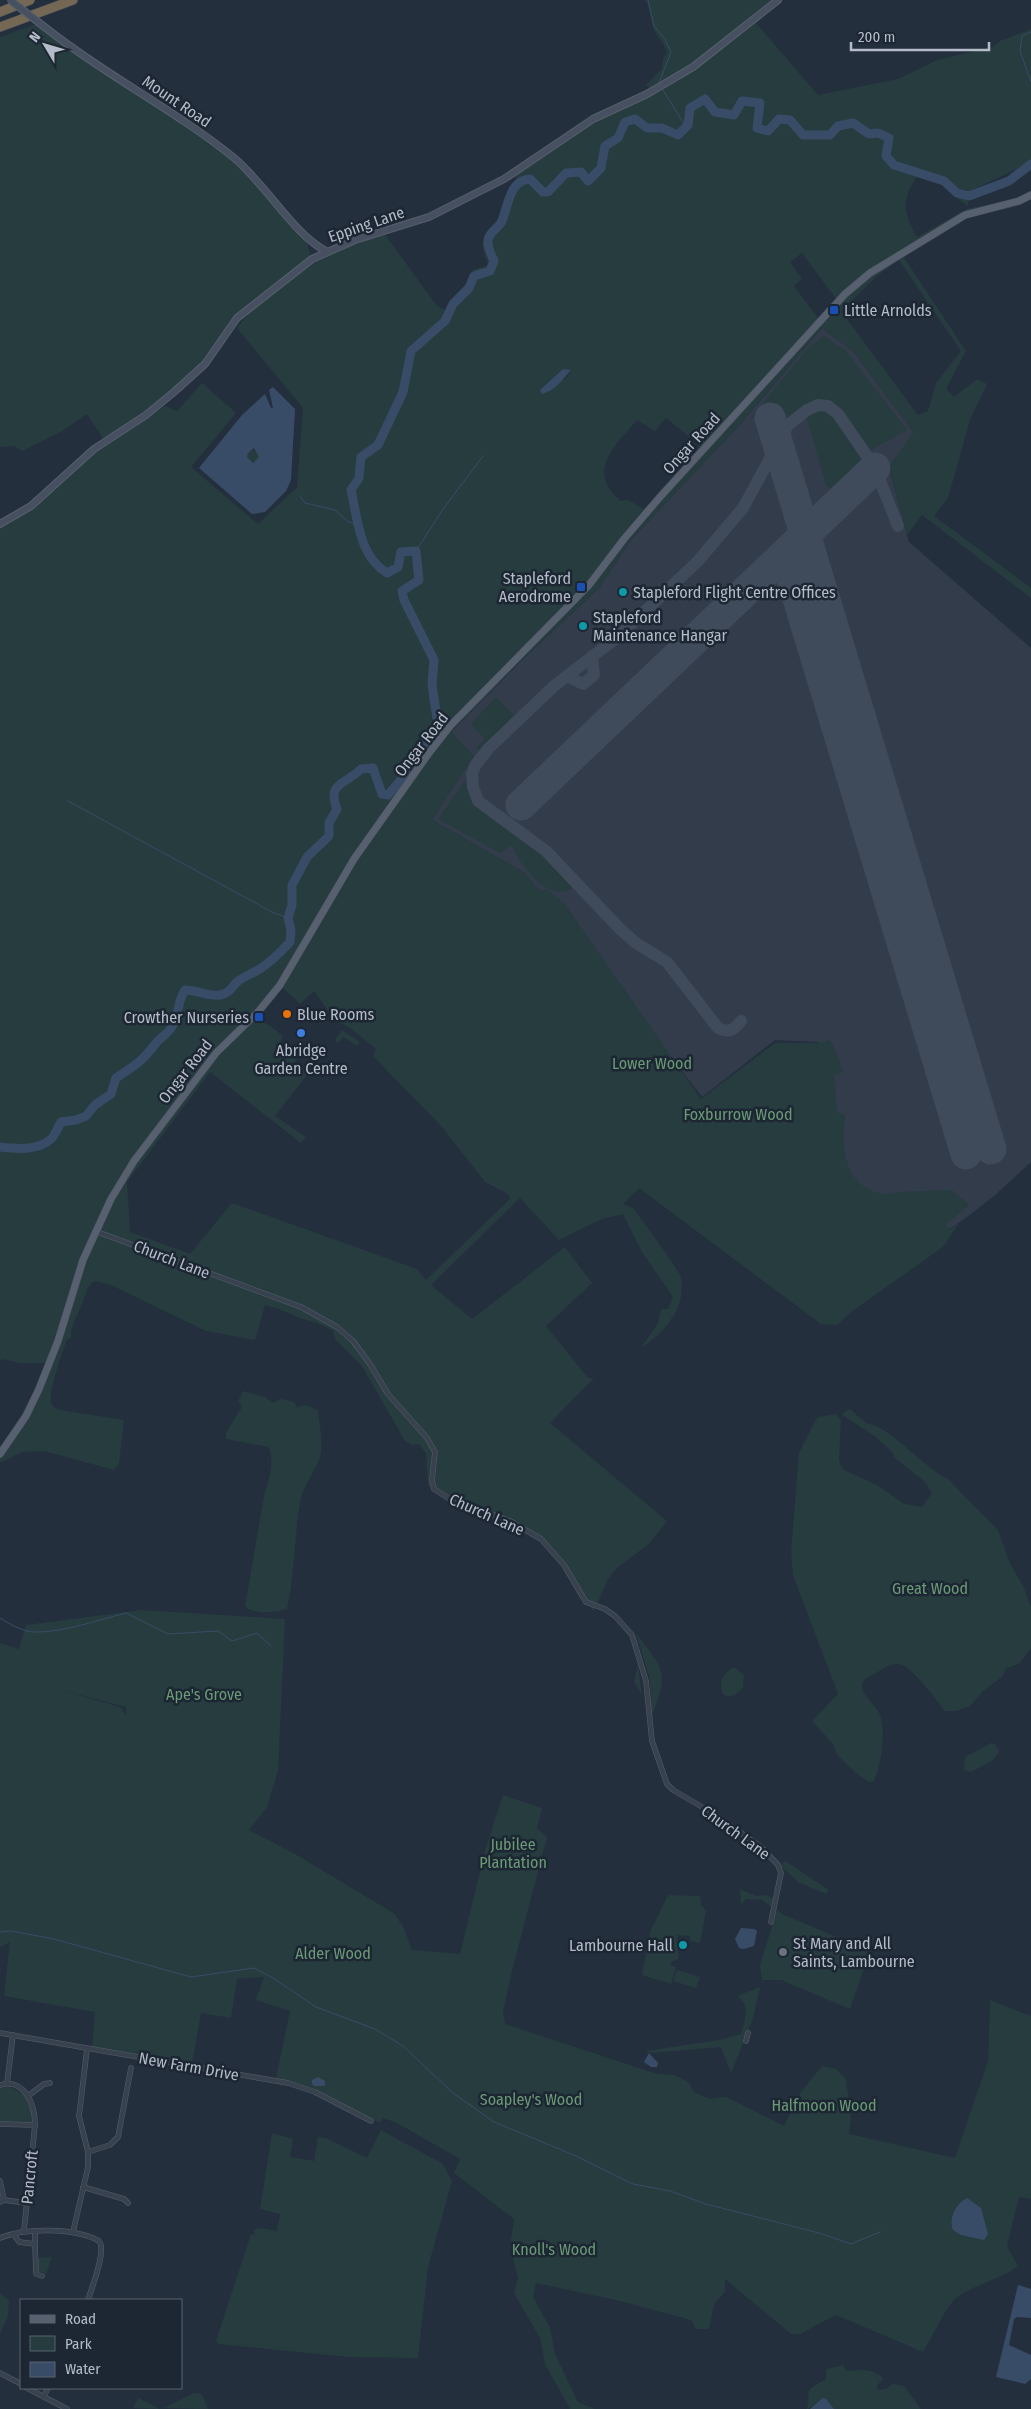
<svg xmlns="http://www.w3.org/2000/svg" width="1031" height="2409" viewBox="0 0 1031 2409" font-family="'Fira Sans Condensed',sans-serif">
<rect width="100%" height="100%" fill="#242f3e"/>
<polygon fill="#323c4b" points="822,328 853,351 914,433 889,467 909,542 1031,648 1031,1162 994,1196 963,1220 857,1290 843,1248 769,1103 776,1086 819,1042 775,1040 702,1097 571,926 523,872 432,820 473,756 451,732 522,660 599,588 630,541 744,420"/>
<g fill="#263c3f" fill-rule="evenodd">
<path d="M645,0H774L690,65L649,88L646,85L662,69L663,58L667,52C664,42 656,36 653,27C650,17 651,9 645,0Z"/>
<path d="M756,23L818,95L898,79L937,60L993,47L1000,41L1031,29V162L968,192V206L959,200L943,182L917,176C901,202 903,211 917,237L967,209L1017,198L1031,191V198L966,218L903,256L966,351L946,389L954,397L977,379L987,384L970,420L948,498L934,516L1031,588V598L922,515L907,535L889,466L914,433L853,351L822,328L744,420L630,541L599,588L522,660L451,732L474,756L432,820L523,872L540,891L546,889L564,903L701,1099L775,1043H818L829,1040L833,1045L843,1072L834,1075L837,1112L845,1115C842,1146 842,1186 882,1194C888,1195 895,1192 901,1192C918,1191 935,1191 952,1190L969,1205L946,1224L949,1230L959,1223L943,1247L851,1312L837,1325L821,1324L639,1188L623,1204L633,1208C641,1219 679,1269 681,1278C686,1308 665,1332 642,1347L658,1323L661,1309H668L673,1297L642,1252L623,1214L602,1219L559,1240L520,1198L431,1285L472,1319L565,1247L592,1283L546,1326L588,1378H594L550,1423L667,1521L650,1543L617,1568L608,1579L594,1611L577,1594L562,1565L539,1540L499,1519L437,1494L428,1485L426,1453L419,1444L412,1445L405,1441L362,1366L335,1339L333,1331C322,1323 312,1322 300,1318C288,1313 278,1308 265,1305L255,1340L206,1331L111,1285L94,1281C85,1289 86,1294 82,1304C77,1317 71,1324 71,1338L67,1340C63,1350 48,1393 51,1402C52,1407 56,1408 60,1410L124,1420L119,1464L114,1470L44,1451L22,1452L0,1463V1458L35,1404L57,1333L46,1363H20L2,1359L0,1362V526C35,508 63,477 94,452C116,435 142,421 165,406L177,411L202,383L236,413L191,467L258,524L297,487L303,408L237,328L249,313L319,258L384,233L437,306L445,310L451,299L467,283L473,270L488,265L482,246L484,236L498,218L504,199L518,181L514,175L584,128L652,94L701,64ZM802,253L837,300L818,318L794,286L802,279L790,262ZM899,260L961,351L936,383L928,411L918,415L841,311L877,276ZM563,369L571,371L565,379L541,390ZM666,418L699,445L696,453L644,509L628,500L620,501C616,496 610,491 607,485C595,461 623,437 637,420L655,431ZM282,987L300,1004L314,991L334,1019L353,1030L376,1049L373,1056L442,1127L485,1182L508,1194L510,1199L426,1280L417,1269L232,1203L190,1254L130,1232L127,1182L210,1072L301,1143L306,1137L275,1116L309,1072L295,1062L299,1055L280,1042L283,1036L270,1026L254,1018L214,1057L239,1027Z"/>
<polygon points="36,24 83,59 176,120 246,171 307,243 310,254 308,259 244,308 203,363 132,424 104,440 87,414 64,430 22,451 14,446 0,447 0,37"/>
<path d="M824,336L846,351L907,430L871,450C847,419 829,377 789,420L780,404L751,418L809,347Z"/>
<polygon points="822,408 837,416 865,458 832,489 826,485 806,415 814,410"/>
<circle cx="253" cy="456" r="6"/>
<polygon points="496,697 514,716 479,750 476,748 485,739 471,724"/>
<path d="M469,776V791L474,803L502,826L534,846L575,886C551,907 520,866 512,845L500,853L438,819Z"/>
<polygon points="341,1031 343,1031 360,1042 357,1046 343,1037 338,1043 335,1040"/>
<path d="M243,1391L265,1397L273,1403L281,1399L294,1402L297,1407L306,1405L318,1410C319,1423 323,1439 321,1452C320,1465 303,1485 300,1502C294,1538 295,1573 287,1609C276,1613 253,1615 245,1606L264,1496C268,1483 276,1459 268,1447L226,1439V1433L242,1407L238,1401Z"/>
<path d="M850,1409L867,1424C883,1421 928,1471 948,1479L998,1530L1009,1561L1024,1588L1031,1607V1648L1020,1663L1005,1669L1003,1676L983,1691L970,1706L956,1711H945C936,1700 913,1667 899,1664C891,1663 881,1670 874,1674C868,1677 862,1679 862,1687C863,1696 875,1705 879,1713C887,1729 881,1765 874,1781L869,1782L857,1774L837,1755L833,1744L812,1721L838,1694L793,1575L791,1552L799,1453L815,1421L819,1417L836,1414L841,1421L839,1461L844,1470L877,1485L904,1504L922,1507L932,1493L925,1482L895,1458L892,1452L876,1437L841,1414Z"/>
<path d="M142,1610L285,1619L278,1771L267,1807L249,1830L295,1854L395,1914L404,1929L412,1950L460,1954L486,1847L503,1795L542,1808L537,1828L547,1837L512,1971L503,2012L505,2024L657,2074L674,2075L688,2082L694,2092L710,2099L726,2097L784,2126L801,2092L822,2066L836,2069L846,2079L851,2119L849,2134L955,2158L988,2061L990,2000L1031,2016V2199L1019,2197L1007,2246L1018,2266C1000,2280 975,2284 956,2298C947,2305 930,2341 923,2352L836,2315L800,2334H791L725,2279V2292L714,2304L709,2329H696L691,2320L616,2300L536,2283L533,2297L550,2328L555,2354L578,2402L595,2409H570L545,2364L541,2340L514,2293L518,2278L510,2246L514,2219L454,2173L460,2159L397,2123L383,2118L380,2123L317,2090L276,2078L290,2011L256,2000L264,1977L237,1979L231,2018L201,2013L192,2064L92,2049L95,2012L4,1996L10,1942L0,1947V1643L19,1649L26,1625ZM57,1689L126,1707V1715L120,1707Z"/>
<path d="M636,1633C664,1670 670,1673 651,1717L650,1679Z"/>
<polygon points="638,1665 642,1695 634,1682"/>
<path d="M732,1668H735L744,1675L743,1688L736,1694L728,1697L723,1694C718,1683 722,1675 732,1668Z"/>
<polygon points="991,1743 995,1744 999,1752 992,1761 971,1772 964,1770 965,1757"/>
<polygon points="785,1861 829,1890 826,1894 798,1882 781,1866"/>
<polygon points="740,1889 756,1896 766,1895 774,1899 772,1914 769,1915 771,1907 762,1900 746,1899 741,1904"/>
<path d="M668,1895L700,1896L701,1905L706,1911L700,1943L690,1941V1936L678,1935C675,1944 679,1951 678,1959L671,1962V1966L676,1967L671,1984L642,1975L650,1932Z"/>
<polygon points="777,1910 782,1914 870,1951 850,2009 781,1980 762,1980 760,1965"/>
<polygon points="677,1970 700,1977 696,1988 673,1981"/>
<path d="M760,1987L753,2019L731,2073L721,2047L651,2053L646,2051L719,2040L741,2034C745,2019 751,2006 737,1996Z"/>
<path d="M9,2087C25,2092 36,2106 32,2122H0V2088Z"/>
<polygon points="381,2130 443,2164 452,2181 428,2267 418,2358 349,2357 219,2344 216,2341 251,2234 254,2235 254,2230 260,2228 277,2231 280,2214 260,2209 272,2133 293,2139 290,2157 314,2161 318,2137 326,2138 367,2158"/>
<polygon points="52,2257 46,2274 38,2271 37,2258"/>
<polygon points="0,2294 9,2300 8,2316 0,2334"/>
<path d="M843,2365L847,2371C862,2371 870,2367 883,2378L877,2386L878,2390L886,2389L893,2384L904,2386L921,2409H833L818,2404L807,2409C811,2387 803,2392 826,2379V2369Z"/>
<polygon points="194,2393 202,2394 208,2409 163,2408"/>
<polygon points="138,2398 158,2408 158,2409 133,2408"/>
</g>
<g fill="#394c67" fill-rule="evenodd">
<path d="M563,369L571,370C562,380 556,390 542,394L540,390Z"/>
<path d="M273,387L295,409L291,480L286,491L265,512L252,514L199,468L242,415L265,394L271,408H273L269,390ZM254,448L259,457L253,463L247,457L248,453Z"/>
<polygon points="741,1928 754,1929 757,1931 754,1946 744,1949 739,1948 735,1939"/>
<polygon points="649,2053 658,2063 657,2067 651,2067 644,2062"/>
<polygon points="318,2077 325,2081 325,2086 314,2086 312,2084 312,2080"/>
<path d="M967,2198L981,2208L988,2234L984,2240L961,2235L953,2230C948,2218 956,2204 967,2198Z"/>
<polygon points="1018,2285 1031,2289 1031,2318 1017,2317 1014,2319 1009,2345 1031,2355 1031,2379 1025,2384 996,2377"/>
<polygon points="823,2398 826,2399 834,2409 810,2409"/>
</g>
<g fill="none" stroke-linecap="round" stroke-linejoin="round">
<g stroke="#394c67" stroke-width="1">
<polyline points="648,0 654,26 665,39 671,52 659,83"/>
<polyline points="1031,32 1022,36 1020,51 1031,82"/>
<polyline points="663,90 686,127"/>
<polyline points="300,496 305,503 335,510 347,521 359,526"/>
<polyline points="416,551 443,509 483,456"/>
<polyline points="68,801 272,912 288,918"/>
<path d="M0,1618C9,1624 22,1631 33,1632C62,1633 98,1620 126,1613L168,1634L218,1631L232,1641L257,1633L271,1646"/>
<polyline points="0,1932 11,1931 54,1939 191,1977 254,1968 273,1978 316,2007 375,2029 403,2046 453,2093 494,2122 576,2156 633,2184 670,2191 706,2204 819,2233 851,2244 880,2232"/>
</g>
<path stroke="#394c67" stroke-width="9" d="M0,1147C16,1149 38,1151 51,1139C55,1136 58,1127 61,1122L76,1120L86,1116L95,1105L111,1094L116,1078C136,1064 141,1063 156,1043C163,1035 169,1034 174,1023C179,1012 178,1000 185,990C197,990 209,997 220,995C230,993 231,988 237,982C243,977 251,974 258,970C270,963 280,953 290,942L291,930L288,918L292,905V885L307,857L329,836V823L337,809C326,782 347,784 361,769L373,768L382,794L388,795L412,767L417,749L436,733L438,725L432,685L434,660L404,600L402,591L419,580L416,551L401,552L398,567L387,573C359,556 358,520 351,490L359,478L361,457L378,445L403,392L411,351L445,321L453,304L469,288L474,276L490,271L494,261C492,256 488,249 488,242C488,233 496,230 501,223C508,210 508,180 530,179L543,192H548L566,173L581,172L588,181L601,168L605,146L618,138L625,122L635,119L647,128H662L678,135L688,125L690,108L705,99L715,112L734,115L742,101L760,103L757,128L768,131L779,119L790,120L803,135H830L838,126L853,123L869,134L878,133L889,138L886,156L894,165L944,181L957,193L969,196L1009,181L1031,164"/>
<g stroke="#3f4a5a" stroke-width="12">
<polyline points="768,464 773,457 779,457 783,461"/>
<polyline points="567,676 583,684 594,675 592,656"/>
<path d="M741,1021C733,1031 730,1033 718,1028L667,962L636,943L621,930L546,851L478,801L473,787L472,774L475,766L488,749L554,686L619,636L698,561L743,508L788,425L807,410L818,405L828,406L838,414L875,468L898,526"/>
</g>
<g stroke="#3f4a5a" stroke-width="31">
<polyline points="770,418 991,1149"/>
<polyline points="786,559 966,1154"/>
<polyline points="521,805 875,468"/>
</g>
<g stroke="#565f6c" stroke-width="5.5">
<g id="street">
<polyline points="95,1231 301,1307 337,1327 353,1341 370,1364 388,1394 427,1438 435,1452 432,1480 434,1489 448,1498 510,1521 541,1539 564,1565 586,1602 605,1609 615,1616 632,1635 646,1681 652,1741 667,1784 673,1790 714,1814 761,1847 778,1865 781,1873 771,1922"/>
<polyline points="0,2033 288,2083 315,2092 371,2121"/>
<polyline points="746,2041 748,2033"/>
<polyline points="7,2083 13,2035"/>
<path d="M0,2085C25,2078 35,2105 35,2125L24,2230"/>
<polyline points="28,2096 44,2084 50,2083"/>
<polyline points="0,2124 35,2125"/>
<polyline points="88,2152 110,2145 118,2137 131,2068"/>
<polyline points="0,2181 4,2200 0,2202"/>
<polyline points="83,2187 124,2199 128,2203"/>
<polyline points="4,2200 26,2203"/>
<polyline points="73,2232 88,2167 88,2152 79,2116 87,2049"/>
<polyline points="14,2235 19,2242 35,2244 35,2232"/>
<path d="M0,2238C24,2228 74,2227 99,2241C107,2250 92,2287 88,2300"/>
<polyline points="35,2244 36,2274 42,2276"/>
<polyline points="0,2373 21,2384"/>
<polyline points="27,2388 67,2409"/>
<polyline points="44,2396 48,2388"/>
</g>
</g>
<g stroke="#565f6c" stroke-width="8">
<g id="secondary">
<path d="M51,32C109,77 176,111 233,157C265,183 294,235 326,251"/>
<polyline points="0,524 31,506 94,449 146,415 174,392 205,364 237,318 312,259 355,240 429,217 504,179 593,119 647,94 693,67 778,0"/>
</g>
</g>
<g stroke="#414a57" stroke-width="8">
<polyline id="primary" points="0,1454 26,1416 39,1389 58,1341 83,1260 111,1199 134,1161 216,1053 258,1012 280,985 354,859 429,753 450,726 589,585 624,539 660,497 845,294 870,273 965,215 1019,201 1031,195"/>
</g>
<g stroke="#434c59" stroke-width="10">
<g id="highway">
<polyline points="0,12 30,0"/>
<polyline points="0,27 73,0"/>
</g>
</g>
<use href="#street" stroke="#38414e" stroke-width="4.5"/>
<use href="#secondary" stroke="#465061" stroke-width="6"/>
<use href="#primary" stroke="#56606e" stroke-width="7"/>
<use href="#highway" stroke="#746855" stroke-width="9"/>
<g stroke="#565f6c" stroke-width="8" stroke-linecap="butt">
<polyline id="secondary-bridge" points="10,0 51,32"/>
</g>
<use href="#secondary-bridge" stroke="#465061" stroke-width="6"/>
</g>
<g fill="#1a4fb4" stroke="#1d2633" stroke-width="2">
<rect x="829" y="305" width="10" height="10" rx="2.5"/>
<rect x="576" y="582" width="10" height="10" rx="2.5"/>
<rect x="254" y="1012" width="10" height="10" rx="2.5"/>
</g>
<g fill="#0f9aa8" stroke="#1d2633" stroke-width="2">
<circle cx="623" cy="592" r="5"/>
<circle cx="583" cy="626" r="5"/>
<circle cx="683" cy="1945" r="5"/>
</g>
<circle fill="#e8710a" stroke="#1d2633" stroke-width="2" cx="287" cy="1014" r="5"/>
<circle fill="#3f7fe0" stroke="#1d2633" stroke-width="2" cx="301" cy="1033" r="5"/>
<circle fill="#6b7280" stroke="#1d2633" stroke-width="2" cx="783" cy="1952" r="5"/>
<g text-anchor="middle" stroke-width="5" stroke-linejoin="round" paint-order="stroke">
<g font-size="16" fill="#b4bcc9" stroke="#1d2633">
<text transform="translate(177 101) rotate(34)" y="6">Mount Road</text>
<text transform="translate(366 224) rotate(-19)" y="6">Epping Lane</text>
<text transform="translate(691 443) rotate(-48)" y="6">Ongar Road</text>
<text transform="translate(421 744) rotate(-52)" y="6">Ongar Road</text>
<text transform="translate(185 1071) rotate(-52)" y="6">Ongar Road</text>
<text transform="translate(172 1259) rotate(21)" y="6">Church Lane</text>
<text transform="translate(487 1514) rotate(24)" y="6">Church Lane</text>
<text transform="translate(736 1832) rotate(36)" y="6">Church Lane</text>
<text transform="translate(189 2066) rotate(10)" y="6">New Farm Drive</text>
<text transform="translate(29 2177) rotate(-84)" y="6">Pancroft</text>
</g>
<g font-size="16" fill="#b4bcc9" stroke="#1d2633" text-anchor="start">
<text x="844" y="316">Little Arnolds</text>
<text x="571" y="584" text-anchor="end">Stapleford<tspan x="571" dy="18">Aerodrome</tspan></text>
<text x="633" y="598">Stapleford Flight Centre Offices</text>
<text x="593" y="623">Stapleford<tspan x="593" dy="18">Maintenance Hangar</tspan></text>
<text x="297" y="1020">Blue Rooms</text>
<text x="249" y="1023" text-anchor="end">Crowther Nurseries</text>
<text x="301" y="1056" text-anchor="middle">Abridge<tspan x="301" dy="18">Garden Centre</tspan></text>
<text x="793" y="1949">St Mary and All<tspan x="793" dy="18">Saints, Lambourne</tspan></text>
<text x="673" y="1951" text-anchor="end">Lambourne Hall</text>
</g>
<g font-size="16" fill="#6b9a76" stroke="#1d2633">
<text x="652" y="1069">Lower Wood</text>
<text x="738" y="1120">Foxburrow Wood</text>
<text x="930" y="1594">Great Wood</text>
<text x="204" y="1700">Ape's Grove</text>
<text x="513" y="1850">Jubilee<tspan x="513" dy="18">Plantation</tspan></text>
<text x="333" y="1959">Alder Wood</text>
<text x="531" y="2105">Soapley's Wood</text>
<text x="824" y="2111">Halfmoon Wood</text>
<text x="554" y="2255">Knoll's Wood</text>
</g>
</g>
<rect x="20" y="2299" width="162" height="90" fill="#1d2633" stroke="#59626f"/>
<rect x="30" y="2315" width="25" height="8" fill="#56606e" stroke="#59626f"/>
<text x="65" y="2324" font-size="15" fill="#b4bcc9">Road</text>
<rect x="30" y="2336" width="25" height="15" fill="#263c3f" stroke="#59626f"/>
<text x="65" y="2349" font-size="15" fill="#b4bcc9">Park</text>
<rect x="30" y="2362" width="25" height="15" fill="#394c67" stroke="#59626f"/>
<text x="65" y="2374" font-size="15" fill="#b4bcc9">Water</text>
<g transform="translate(45 45) rotate(308)" stroke="#1d2633" stroke-width="4" paint-order="stroke">
<path d="M0-4L9 19L0 12L-9 19Z" fill="#b4bcc9"/>
<text y="-8" font-size="14" font-weight="bold" text-anchor="middle" fill="#b4bcc9">N</text>
</g>
<path d="M851 42v8h138v-8" fill="none" stroke="#b4bcc9" stroke-width="2.5"/>
<text x="858" y="42" font-size="15" fill="#b4bcc9" stroke="#1d2633" stroke-width="4" paint-order="stroke">200 m</text>
</svg>
